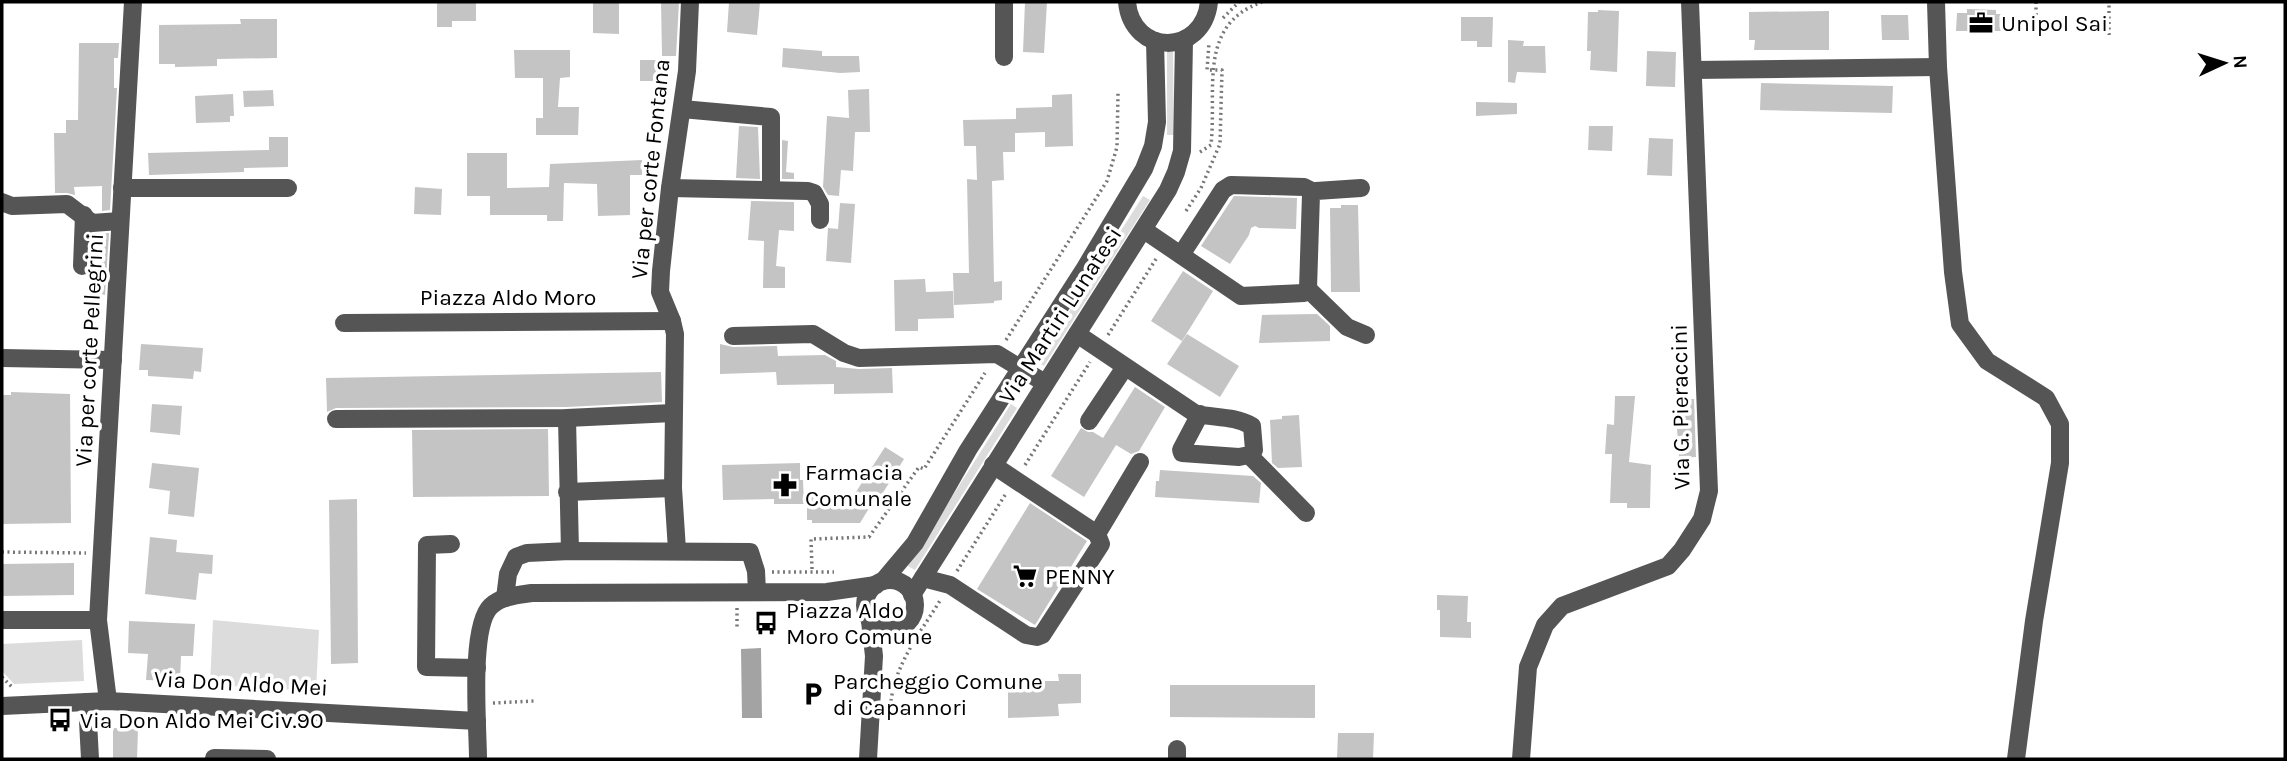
<svg xmlns="http://www.w3.org/2000/svg" width="2287" height="761" viewBox="0 0 2287 761" font-family="Karla,sans-serif">
<rect width="100%" height="100%" fill="#fff"/>
<g fill="#dcdcdc">
<polygon points="1167,49 1173,49 1174,135 1167,135"/>
<polygon points="1143,196 1150,200 1044,366 1037,362"/>
<polygon points="1011,404 1017,408 915,570 908,566"/>
<polygon points="213,620 319,630 316,691 210,685"/>
<polygon points="82,640 84,681 14,684 2,671 2,644"/>
</g>
<polygon fill="#a3a3a3" points="761,648 762,718 742,718 741,649"/>
<g fill="#c4c4c4">
<polygon points="437,2 476,2 476,21 452,21 452,27 437,27"/>
<polygon points="593,2 619,2 619,34 593,33"/>
<polygon points="661,2 679,2 676,56 662,56"/>
<polygon points="729,2 760,2 757,35 727,32"/>
<polygon points="1025,2 1047,2 1044,53 1023,52"/>
<polygon points="1967,9 1996,10 1996,14 2006,14 2006,31 1956,31 1957,13 1967,13"/>
<polygon points="1598,10 1619,11 1617,72 1590,70 1591,51 1587,51 1588,12 1598,12"/>
<polygon points="1829,11 1829,50 1754,50 1755,40 1749,40 1749,12"/>
<polygon points="1881,15 1908,15 1909,40 1882,40"/>
<polygon points="1461,17 1493,17 1492,47 1477,47 1477,41 1461,41"/>
<polygon points="240,19 277,19 277,58 217,59 217,66 175,67 175,64 159,64 159,25 241,24"/>
<polygon points="1508,40 1524,41 1523,46 1545,46 1546,73 1517,72 1515,83 1508,82"/>
<polygon points="79,43 119,43 118,58 114,58 114,88 117,88 110,210 102,211 102,186 74,187 75,195 67,193 55,193 54,133 66,133 66,120 78,120"/>
<polygon points="783,48 822,51 822,56 859,56 860,72 840,73 782,67"/>
<polygon points="514,50 570,50 570,77 560,78 558,107 579,107 578,135 536,135 536,118 543,118 543,78 515,78"/>
<polygon points="1647,51 1676,52 1675,87 1646,86"/>
<rect x="640" y="60" width="19" height="21"/>
<polygon points="1761,83 1893,86 1892,113 1760,110"/>
<polygon points="869,89 870,132 855,132 853,171 841,170 839,196 828,195 823,187 827,116 849,118 848,90"/>
<polygon points="273,90 274,106 244,107 243,91"/>
<polygon points="233,94 234,116 230,116 230,122 196,123 195,96"/>
<polygon points="1072,94 1073,146 1045,147 1045,132 1015,133 1015,152 1003,152 1004,180 992,181 994,282 1002,281 1002,300 994,301 994,303 954,305 953,273 969,273 967,179 977,180 976,146 964,146 963,120 1016,119 1016,108 1052,107 1052,95"/>
<polygon points="1476,102 1517,103 1517,114 1476,116"/>
<polygon points="739,126 758,127 760,179 736,178"/>
<polygon points="1589,126 1613,126 1612,151 1588,150"/>
<polygon points="269,137 288,137 288,167 244,168 244,172 149,175 148,153 269,150"/>
<polygon points="1649,138 1673,139 1672,176 1647,175"/>
<polygon points="782,140 788,141 786,172 794,173 794,179 782,179"/>
<polygon points="467,153 507,153 507,188 549,187 550,164 642,160 642,175 630,175 630,215 598,216 597,184 564,183 563,221 547,221 547,215 490,215 490,196 467,196"/>
<polygon points="415,187 442,189 441,215 414,214"/>
<polygon points="1234,196 1297,198 1296,229 1259,228 1255,226 1251,228 1249,235 1230,264 1201,246"/>
<polygon points="751,201 794,202 794,231 779,230 776,266 785,267 785,288 763,288 764,241 748,240"/>
<polygon points="840,203 855,204 851,263 826,261 828,228 838,229"/>
<polygon points="1341,205 1358,205 1360,292 1331,292 1330,208 1341,208"/>
<polygon points="109,233 105,295 100,294 101,234"/>
<polygon points="1183,271 1213,291 1182,341 1151,321"/>
<polygon points="925,279 926,292 953,291 954,318 918,319 918,331 895,331 894,280"/>
<polygon points="1317,314 1330,326 1330,341 1259,343 1262,315"/>
<polygon points="1187,334 1239,366 1220,397 1167,364"/>
<polygon points="141,344 203,348 201,372 194,371 193,379 148,376 148,370 139,370"/>
<polygon points="720,344 733,347 777,346 778,356 825,355 836,361 836,367 859,369 892,368 893,393 834,394 834,384 777,385 776,372 720,374"/>
<polygon points="661,372 662,402 567,407 336,408 327,412 326,378"/>
<polygon points="1135,387 1165,407 1139,451 1131,454 1116,445 1084,497 1051,476 1081,428 1088,432 1093,432 1103,438"/>
<polygon points="11,392 70,394 71,523 2,524 2,395 11,395"/>
<polygon points="1615,396 1635,396 1629,462 1651,465 1650,508 1627,508 1627,503 1610,503 1612,454 1605,454 1607,424 1614,425"/>
<polygon points="1675,399 1694,399 1696,457 1679,458"/>
<polygon points="152,404 182,406 180,435 150,432"/>
<polygon points="1299,415 1302,467 1278,468 1272,463 1270,420 1282,419 1282,416"/>
<polygon points="548,429 549,496 413,497 412,430"/>
<polygon points="885,447 904,459 874,507 871,505 860,523 812,523 812,520 807,520 807,495 854,495"/>
<polygon points="152,463 199,468 194,517 168,514 170,491 149,488"/>
<polygon points="800,463 800,480 803,480 804,504 774,504 774,499 723,500 722,465"/>
<polygon points="1160,470 1253,476 1261,483 1259,503 1155,497 1156,481 1159,481"/>
<polygon points="357,499 358,663 331,664 329,500"/>
<polygon points="1030,503 1087,541 1035,625 977,589"/>
<polygon points="150,537 177,540 176,552 213,555 212,574 199,573 196,600 145,594"/>
<polygon points="74,563 74,595 2,596 2,564"/>
<polygon points="1437,595 1468,596 1467,622 1471,622 1471,638 1440,637 1440,610 1437,610"/>
<polygon points="129,621 195,624 193,656 181,656 180,681 146,680 148,654 128,653"/>
<polygon points="1058,674 1081,674 1081,703 1058,704 1059,716 1008,718 1008,687 1033,686 1033,681 1059,681"/>
<polygon points="1170,685 1315,685 1315,718 1170,717"/>
<polygon points="113,728 138,729 137,759 113,759"/>
<polygon points="1338,733 1374,733 1373,759 1337,759"/>
</g>
<g fill="none" stroke-linecap="round" stroke-linejoin="round">
<g stroke="#777" stroke-width="3.5" stroke-dasharray="2 3.5" stroke-linecap="butt">
<polyline points="2036,2 2036,35"/>
<polyline points="1223,18 1239,2"/>
<polyline points="2109,35 2109,2"/>
<path d="M1200,152L1211,145C1217,89 1197,25 1262,2"/>
<polyline points="1186,211 1201,188 1220,144 1222,70 1207,70 1209,43"/>
<polyline points="1108,335 1156,259"/>
<polyline points="1006,340 1107,181 1117,147 1118,93"/>
<polyline points="1025,465 1090,362"/>
<polyline points="2,552 86,553"/>
<polyline points="812,569 811,539 869,537 919,467 924,469 985,373"/>
<polyline points="957,571 1007,492"/>
<polyline points="772,572 834,572"/>
<polyline points="737,608 737,629"/>
<polyline points="2,677 13,688"/>
<path d="M891,701C896,662 921,632 941,599"/>
<polyline points="493,703 534,701"/>
</g>
<g stroke="#555" stroke-width="18">
<polyline points="1004,2 1004,57"/>
<path d="M1127,2C1132,56 1203,57 1209,2"/>
<polyline points="1936,2 1938,67 1953,272 1960,324 1987,361 2046,398 2060,424 2060,463 2034,621 2016,759"/>
<polyline points="1693,70 1938,67"/>
<polyline points="682,109 771,117 771,190"/>
<polyline points="122,188 288,188"/>
<polyline points="670,188 808,191 814,193 820,204 820,220"/>
<polyline points="2,202 12,206 67,204 92,223 120,221"/>
<polyline points="1144,230 1241,296 1304,293 1308,289 1311,194 1316,191 1361,188"/>
<polyline points="1181,255 1223,190 1231,185 1304,187 1314,192"/>
<polyline points="82,266 84,215"/>
<polyline points="1308,289 1347,327 1366,335"/>
<polyline points="344,323 672,321"/>
<path d="M1077,334L1196,414C1215,418 1235,416 1252,426L1254,450L1249,455L1239,457L1182,453L1181,450L1200,414"/>
<polyline points="733,336 813,334 844,353 859,358 997,354 1045,383"/>
<polyline points="2,358 113,360"/>
<polyline points="567,418 570,551"/>
<polyline points="336,419 567,418 673,413"/>
<polyline points="1089,421 1125,367"/>
<polyline points="1249,455 1306,513"/>
<polyline points="567,492 673,488"/>
<polyline points="1097,534 1140,462"/>
<polyline points="451,544 427,545 426,667 477,668"/>
<polyline points="677,550 673,488 675,334 672,321 660,292 661,271 670,188 687,71 690,2"/>
<polyline points="923,578 950,585 1026,635 1037,637 1042,635 1101,544 1097,534 993,465"/>
<circle cx="890" cy="605" r="25"/>
<polyline points="883,581 915,543 968,450 1085,268 1144,169 1153,146 1157,122 1155,41"/>
<polyline points="912,595 1168,190 1176,172 1182,151 1184,40"/>
<polyline points="505,598 508,574 516,557 527,553 570,551 750,552 756,571 757,592"/>
<polyline points="2,620 98,620"/>
<polyline points="108,701 98,620 133,2"/>
<polyline points="87,702 90,759"/>
<polyline points="2,706 108,701 477,721"/>
<polyline points="214,758 267,759"/>
<path d="M478,759C478,728 469,626 491,606C502,596 519,595 532,593L827,592L876,585"/>
<polyline points="868,759 874,656 870,621"/>
<polyline points="1177,759 1177,749"/>
<polyline points="1521,759 1528,667 1545,625 1562,606 1668,566 1682,550 1702,519 1709,491 1690,2"/>
</g>
</g>
<defs>
<g id="office-bare" transform="scale(1.89)"><path d="M-6-3h4V-5.5h4V-3h4V5H-6ZM-1-4.5V-3h2v-1.5ZM-6 0V1H6V0Z" fill="#000" stroke="#fff" stroke-width="2.5" paint-order="stroke"/></g>
<g id="pharmacy-bare" transform="scale(1.89)"><path d="M-2-6h4v4h4v4h-4v4h-4v-4h-4v-4h4Z" fill="#000" stroke="#fff" stroke-width="2.5" paint-order="stroke"/></g>
<g id="supermarket-bare" transform="scale(1.89)"><path d="M-6-5.5h2.5l.6 2H6L4.5 2H-2.5L-4.4-4H-6ZM-1.5 3.2a1.3 1.3 0 1 0 .1 0ZM3 3.2a1.3 1.3 0 1 0 .1 0Z" fill="#000" stroke="#fff" stroke-width="2.5" paint-order="stroke"/></g>
<g id="bus-bare" transform="scale(1.89)"><path d="M-5-6H5V4H4V6H2V4H-2V6H-4V4H-5ZM-3.5-4V0h7V-4ZM-3.5 1.2v1.5H-2V1.2ZM2 1.2v1.5H3.5V1.2Z" fill="#000" stroke="#fff" stroke-width="2.5" paint-order="stroke"/></g>
<g id="parking-bare" transform="scale(1.89)"><path d="M-3.5-5.5H1a3.5 3.5 0 0 1 0 7H-1V5.5H-3.5ZM-1-3.4V-.6H.8a1.4 1.4 0 0 0 0-2.8Z" fill="#000" stroke="#fff" stroke-width="2.5" paint-order="stroke"/></g>
</defs>
<g fill-rule="evenodd">
<use href="#office-bare" x="1981" y="23"/>
<use href="#pharmacy-bare" x="785" y="485"/>
<use href="#supermarket-bare" x="1025" y="576"/>
<use href="#bus-bare" x="766" y="623"/>
<use href="#parking-bare" x="813" y="694"/>
<use href="#bus-bare" x="60" y="720"/>
</g>
<g text-anchor="middle" stroke-width="7" stroke-linejoin="round" paint-order="stroke">
<g font-size="23" fill="#000" stroke="#fff" text-anchor="start">
<text x="2001" y="31">Unipol Sai</text>
<text x="805" y="480">Farmacia<tspan x="805" dy="26">Comunale</tspan></text>
<text x="1045" y="584">PENNY</text>
<text x="786" y="618">Piazza Aldo<tspan x="786" dy="26">Moro Comune</tspan></text>
<text x="833" y="689">Parcheggio Comune<tspan x="833" dy="26">di Capannori</tspan></text>
<text x="80" y="728">Via Don Aldo Mei Civ.90</text>
</g>
<g font-size="23" fill="#000" stroke="#fff">
<text transform="translate(650 169) rotate(-84)" y="8">Via per corte Fontana</text>
<text x="508" y="305">Piazza Aldo Moro</text>
<text transform="translate(1060 315) rotate(-57)" y="8">Via Martiri Lunatesi</text>
<text transform="translate(89 350) rotate(-87)" y="8">Via per corte Pellegrini</text>
<text transform="translate(1680 407) rotate(-91)" y="8">Via G. Pieraccini</text>
<text transform="translate(241 683) rotate(3)" y="8">Via Don Aldo Mei</text>
</g>
</g>
<rect width="2287" height="761" fill="none" stroke="#000000" stroke-width="7"/>
<g transform="translate(2224 63) rotate(86)" stroke="#ffffff" stroke-width="5" paint-order="stroke">
<path d="M0-5L12 26L0 18L-12 26Z" fill="#000000"/>
<text y="-10" font-size="19" font-weight="bold" text-anchor="middle" fill="#000000">N</text>
</g>
</svg>
